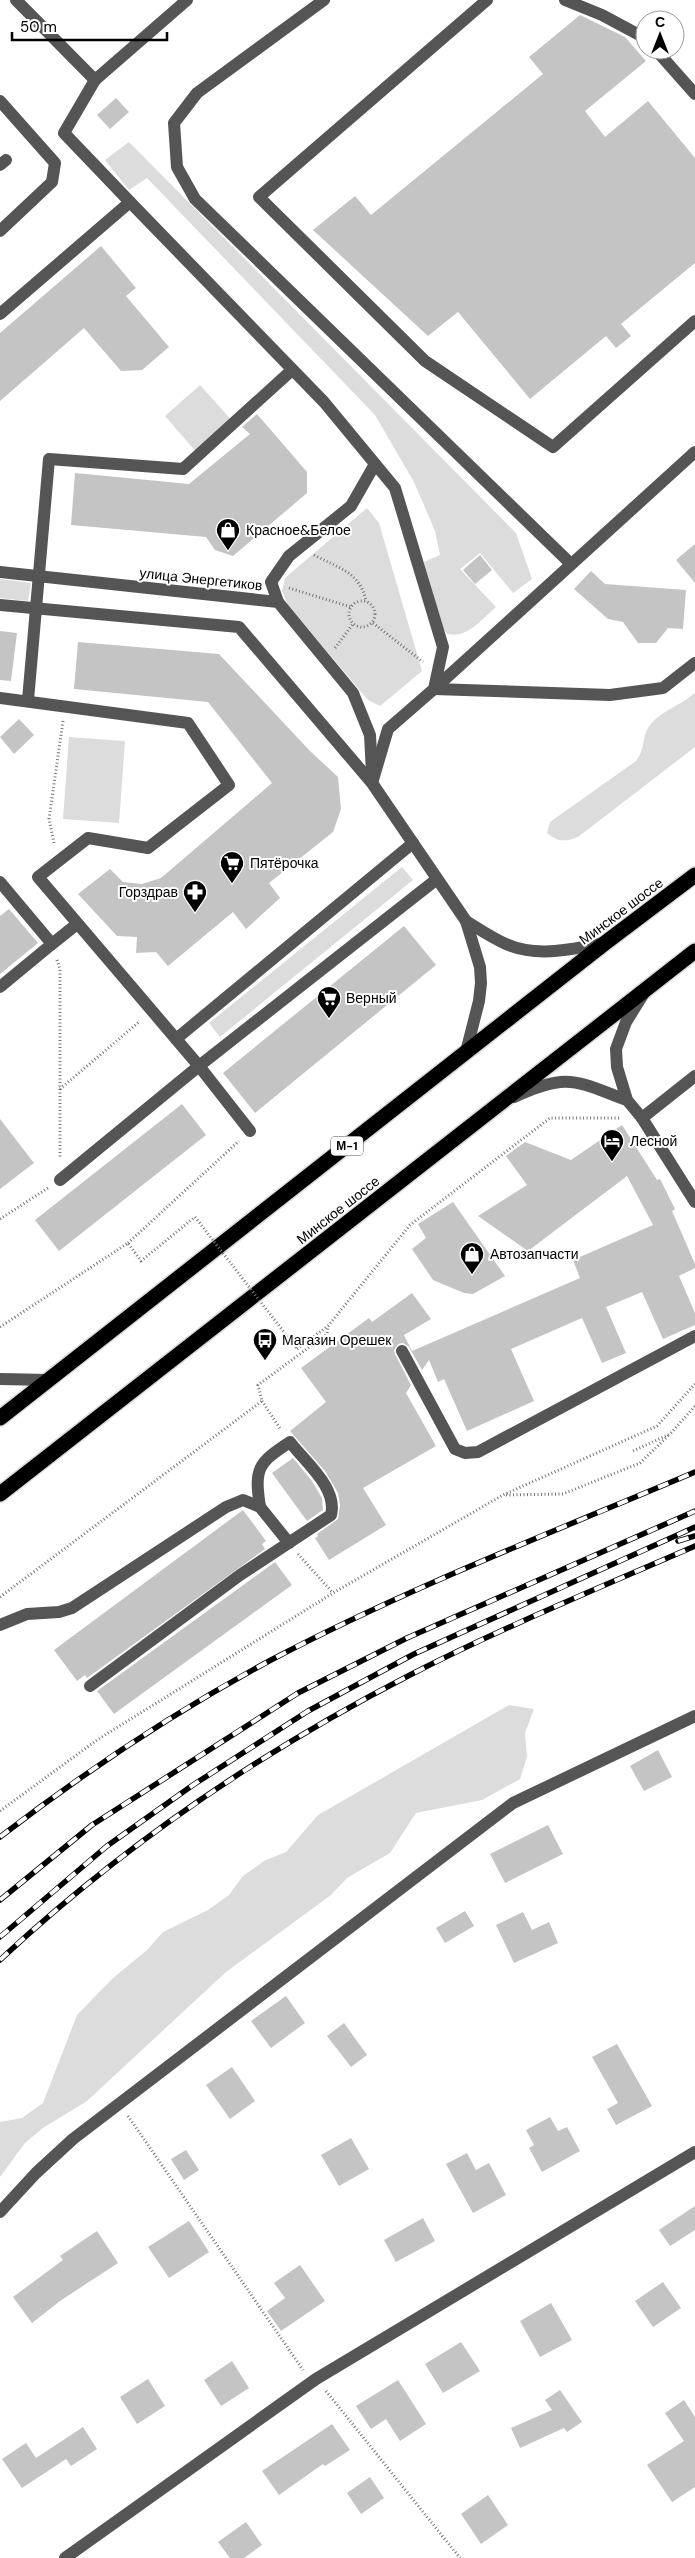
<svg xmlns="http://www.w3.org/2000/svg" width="695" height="2558" viewBox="0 0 695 2558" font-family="'DM Sans',sans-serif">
<rect width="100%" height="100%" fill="#fff"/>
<g fill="#dcdcdc">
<path d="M129,142L516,533L532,579L513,593L480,553L460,569L496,607C482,619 467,639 447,634L442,627L424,562L440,555L435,531L414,482L375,415L147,178L129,190L105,160Z"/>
<polygon points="200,385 234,423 198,454 165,416"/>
<polygon points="367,508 379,523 422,671 380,706 368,700 288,605 282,591 285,578"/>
<polygon points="0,579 31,583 28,601 0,598"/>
<path d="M695,693V747L578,837C565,842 558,842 547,833L550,822L636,761C645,750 642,738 648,728C659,711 680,706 695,693Z"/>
<polygon points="69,737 125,741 119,823 63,819"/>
<polygon points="402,867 413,880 220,1037 209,1023"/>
<polygon points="509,1705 534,1709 525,1733 527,1757 520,1779 482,1800 416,1813 390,1853 347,1878 331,1895 226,1972 87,2101 43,2128 25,2143 0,2177 0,2122 22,2118 43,2103 77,2015 112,1979 147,1950 163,1932 208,1910 229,1895 243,1876 264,1861 286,1852 318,1815"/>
</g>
<g fill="#c4c4c4">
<polygon points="580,15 625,37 646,61 585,111 605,137 648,101 695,158 695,263 621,324 631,336 616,348 606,336 530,399 458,312 428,336 313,230 355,196 371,215 543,74 529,57"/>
<polygon points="116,98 129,112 110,129 97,115"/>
<polygon points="101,246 136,288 126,296 169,347 142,370 121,371 84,328 0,401 0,333"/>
<polygon points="257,414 307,472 307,493 233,556 215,550 206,537 71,525 75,473 189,484 250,434 242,427"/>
<polygon points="695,544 695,583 676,560"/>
<polygon points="480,555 492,570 475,584 463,570"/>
<polygon points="591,571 605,584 686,590 683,629 668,628 656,643 638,643 623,622 608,619 574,589"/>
<polygon points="0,631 17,633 11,681 0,680"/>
<polygon points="78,642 219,654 310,751 338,777 341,809 333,832 269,883 280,898 246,929 233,912 168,966 156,952 136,953 137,937 117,936 78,894 110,869 123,882 142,884 161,878 272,783 208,702 74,689"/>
<polygon points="19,719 34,735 14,754 0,737"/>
<polygon points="9,909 38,943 0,974 0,916"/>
<polygon points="404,926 436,965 255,1113 223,1073"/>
<polygon points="182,1104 206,1135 59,1251 35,1220"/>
<polygon points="0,1119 34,1163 0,1189"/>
<polygon points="622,1125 657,1180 660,1179 675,1209 672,1211 695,1264 695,1268 679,1276 695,1313 695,1325 663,1339 642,1292 606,1307 626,1353 602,1363 582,1318 511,1349 534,1401 467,1431 444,1379 438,1382 429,1360 422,1370 409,1347 403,1343 398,1344 394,1350 395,1354 411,1385 406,1393 436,1446 363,1488 386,1525 329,1560 315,1538 318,1536 317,1534 338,1519 340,1505 338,1493 325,1471 290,1431 326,1402 301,1368 369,1318 372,1322 412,1293 431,1319 404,1335 412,1351 580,1278 573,1260 653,1225 627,1176 528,1251 478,1216 527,1185 506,1156 525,1142 571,1160"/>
<polygon points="453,1202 505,1276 473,1294 464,1293 433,1280 412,1249 426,1238 418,1224"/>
<polygon points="293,1458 312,1481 322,1498 323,1510 307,1521 272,1473"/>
<polygon points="243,1510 266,1541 262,1544 265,1549 87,1678 85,1675 77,1681 54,1650"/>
<polygon points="275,1562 292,1585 114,1714 97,1691"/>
<polygon points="658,1750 672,1777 644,1791 630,1766"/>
<polygon points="548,1825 563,1854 505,1883 490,1854"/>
<polygon points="465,1911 474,1926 445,1943 436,1928"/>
<polygon points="523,1912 532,1930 549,1922 558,1943 514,1963 496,1925"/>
<polygon points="286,1996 305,2023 271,2048 251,2021"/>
<polygon points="344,2023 367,2055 351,2067 327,2036"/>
<polygon points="617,2044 652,2106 616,2125 607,2109 618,2103 592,2057"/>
<polygon points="232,2067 255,2101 230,2119 206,2085"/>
<polygon points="550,2117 558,2131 567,2127 580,2151 542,2172 529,2148 534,2145 526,2130"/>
<polygon points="351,2138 369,2169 339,2186 321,2155"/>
<polygon points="186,2150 199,2170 184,2180 171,2159"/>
<polygon points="467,2153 476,2170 489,2163 506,2195 473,2213 446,2164"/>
<polygon points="695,2206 695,2230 670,2246 659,2230"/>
<polygon points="423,2218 435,2241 396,2262 384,2240"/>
<polygon points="189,2221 209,2252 169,2278 148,2247"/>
<polygon points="97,2231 118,2263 60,2301 32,2323 13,2297 63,2260 60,2256"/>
<polygon points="300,2265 325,2301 281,2331 267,2311 285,2298 274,2283"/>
<polygon points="663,2282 681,2308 653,2327 635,2301"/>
<polygon points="551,2303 572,2340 540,2357 520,2321"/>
<polygon points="461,2342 480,2371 443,2393 425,2364"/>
<polygon points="232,2361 249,2388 221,2406 204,2380"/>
<polygon points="148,2379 165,2406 137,2424 120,2397"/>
<polygon points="398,2380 426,2424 400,2441 386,2419 371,2429 356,2406"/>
<polygon points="560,2390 582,2422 567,2432 564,2428 520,2448 511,2428 552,2410 545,2400"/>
<polygon points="684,2400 695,2417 695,2487 672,2502 647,2465 684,2441 665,2413"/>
<polygon points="332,2424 350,2450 325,2466 323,2464 279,2495 262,2471"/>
<polygon points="83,2427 97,2449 71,2466 66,2459 22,2488 2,2459 26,2443 36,2458"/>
<polygon points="370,2477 384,2498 361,2514 347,2493"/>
<polygon points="488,2495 508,2525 481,2544 461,2514"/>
<polygon points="246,2522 262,2545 244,2558 230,2558 218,2542"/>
</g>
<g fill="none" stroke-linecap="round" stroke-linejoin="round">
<g stroke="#dbdbdb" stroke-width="18">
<g id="highway">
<polyline points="0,1418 605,943 695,875"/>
<polyline points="0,1494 695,951"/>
</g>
</g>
<g stroke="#777" stroke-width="3" stroke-dasharray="1 2.5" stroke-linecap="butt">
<path d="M314,555C338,568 361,572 366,602"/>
<polyline points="289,588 351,607"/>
<circle cx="362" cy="614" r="13"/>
<polyline points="373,623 423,662"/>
<polyline points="335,648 353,624"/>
<polyline points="54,843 49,819 63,721"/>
<polyline points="57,960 60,969 60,1158"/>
<polyline points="60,1089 139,1022"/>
<polyline points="0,1219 48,1188"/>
<polyline points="128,1243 239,1141"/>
<polyline points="0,1327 128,1243 141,1261 195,1217"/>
<polyline points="297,1349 328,1326 410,1225 550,1118 620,1118"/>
<polyline points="262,1401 281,1430"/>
<polyline points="633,1451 670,1434 695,1406"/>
<polyline points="506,1495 563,1494 640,1463 670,1434"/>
<polyline points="298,1554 333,1593"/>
<polyline points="0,1597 262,1401 258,1385 327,1334 328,1326"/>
<polyline points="0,1811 97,1740 333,1593 503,1495 657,1426 695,1384"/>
<polyline points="128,2116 303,2370"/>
<polyline points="326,2391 460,2558"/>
</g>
<g stroke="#555" stroke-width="12">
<polyline points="16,0 95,80 187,0"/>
<polyline points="324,0 197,93 174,123 177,167 195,199 571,564"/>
<polyline points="487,0 259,197 425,361 553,447 695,321"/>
<polyline points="565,0 602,15 645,38"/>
<polyline points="656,50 695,94"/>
<polyline points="95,80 64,133 130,202"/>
<polyline points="0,101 55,163 52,182 0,231"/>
<polyline points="0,165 6,160"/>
<polyline points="0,314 130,202 324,402 395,488 443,647 434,689 388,729 372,783"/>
<polyline points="0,572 278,602 353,693 370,735 372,773"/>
<polyline points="278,602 271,582 289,556 351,506 375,464"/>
<polyline points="0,605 239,627 372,783 466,921 480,967 481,983 479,1001 466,1052"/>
<polyline points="434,689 695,452"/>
<polyline points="434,689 610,695 663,688 695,663"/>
<polyline points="0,698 188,723 229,785 148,848 88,838 38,877 176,1039 413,843"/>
<polyline points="28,700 49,459 183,469 292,370"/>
<polyline points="0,882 52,944 0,987"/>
<path d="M466,921C479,929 492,938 506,944C537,958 573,949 605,943"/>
<polyline points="52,944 77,924"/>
<polyline points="644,993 626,1022 616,1049 617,1067 627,1100 642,1118 695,1202"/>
<polyline points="176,1039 199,1066 437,879"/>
<path d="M514,1097C568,1072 575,1081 627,1100"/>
<polyline points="642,1118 695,1076"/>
<polyline points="60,1180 199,1066 250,1131"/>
<polyline points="402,1351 455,1449 465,1453 478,1452 695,1336"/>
<polyline points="0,1379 49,1380"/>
<polyline points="0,1625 27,1614 59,1612 72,1608 226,1507 243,1500 260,1507 289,1543"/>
<path d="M90,1686L240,1575L331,1515C338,1488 305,1462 290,1442C258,1463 254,1468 260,1507"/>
<polyline points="0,2212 36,2173 73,2139 513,1803 695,1716"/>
<polyline points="65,2558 316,2379 695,2152"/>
</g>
<use href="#highway" stroke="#000" stroke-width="15"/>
<g stroke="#000" stroke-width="5.5">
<g id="rail">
<polyline points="678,1541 695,1536"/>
<path d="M0,1837C86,1771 176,1711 271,1660C408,1588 553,1532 695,1472"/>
<polyline points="0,1900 92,1825 298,1693 407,1638 695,1511"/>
<polyline points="0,1937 107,1846 193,1785 308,1711 414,1654 695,1527"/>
<path d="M0,1960C121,1847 261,1752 408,1676C501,1628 599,1588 695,1546"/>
</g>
</g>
<use href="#rail" stroke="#fff" stroke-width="4" stroke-dasharray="11" stroke-linecap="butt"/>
<polyline stroke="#777" stroke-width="3" stroke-dasharray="1 2.5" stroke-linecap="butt" points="195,1217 297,1349"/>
</g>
<defs>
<g id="shop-pin" transform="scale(1.25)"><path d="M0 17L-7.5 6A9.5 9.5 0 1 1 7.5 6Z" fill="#000" stroke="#fff"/><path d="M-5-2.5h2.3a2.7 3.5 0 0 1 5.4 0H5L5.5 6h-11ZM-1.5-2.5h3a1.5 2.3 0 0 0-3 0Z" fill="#fff"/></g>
<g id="supermarket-pin" transform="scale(1.25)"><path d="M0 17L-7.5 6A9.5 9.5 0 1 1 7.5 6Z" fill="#000" stroke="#fff"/><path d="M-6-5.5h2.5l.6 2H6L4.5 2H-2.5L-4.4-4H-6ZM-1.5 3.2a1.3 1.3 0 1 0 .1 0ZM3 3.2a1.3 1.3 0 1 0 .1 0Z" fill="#fff"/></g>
<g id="pharmacy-pin" transform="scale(1.25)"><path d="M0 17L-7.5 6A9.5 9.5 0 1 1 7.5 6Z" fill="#000" stroke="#fff"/><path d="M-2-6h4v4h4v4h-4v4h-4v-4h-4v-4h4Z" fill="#fff"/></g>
<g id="hotel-pin" transform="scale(1.25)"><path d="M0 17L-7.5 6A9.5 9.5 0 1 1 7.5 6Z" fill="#000" stroke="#fff"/><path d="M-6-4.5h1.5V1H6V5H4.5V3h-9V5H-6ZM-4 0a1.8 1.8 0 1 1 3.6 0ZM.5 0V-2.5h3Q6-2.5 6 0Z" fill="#fff"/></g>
<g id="bus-pin" transform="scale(1.25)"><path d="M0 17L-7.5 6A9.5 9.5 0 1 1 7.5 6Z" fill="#000" stroke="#fff"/><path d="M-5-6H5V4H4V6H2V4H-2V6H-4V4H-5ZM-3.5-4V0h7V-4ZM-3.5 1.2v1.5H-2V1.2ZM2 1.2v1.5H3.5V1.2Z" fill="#fff"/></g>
</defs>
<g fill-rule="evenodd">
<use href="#shop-pin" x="228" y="530"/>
<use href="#supermarket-pin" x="232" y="863"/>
<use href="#pharmacy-pin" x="195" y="892"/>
<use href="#supermarket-pin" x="329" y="998"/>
<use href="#hotel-pin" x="612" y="1141"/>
<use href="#shop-pin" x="472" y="1254"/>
<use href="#bus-pin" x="265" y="1340"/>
</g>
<g text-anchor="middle" stroke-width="4" stroke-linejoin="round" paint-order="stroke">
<rect fill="#fff" stroke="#4c4c4c" stroke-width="1" x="331" y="1136.5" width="32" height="19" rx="4"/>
<g font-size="12" font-weight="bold" fill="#000">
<text x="347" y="1150">М-1</text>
</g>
<g font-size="14" fill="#000" stroke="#fff" text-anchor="start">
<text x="246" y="535">Красное&amp;Белое</text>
<text x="250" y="868">Пятёрочка</text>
<text x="178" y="897" text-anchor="end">Горздрав</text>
<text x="346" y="1003">Верный</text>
<text x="630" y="1146">Лесной</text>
<text x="490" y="1259">Автозапчасти</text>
<text x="282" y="1345">Магазин Орешек</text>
</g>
<g font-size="14" fill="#000" stroke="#fff">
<text transform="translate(201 579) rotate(6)" y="5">улица Энергетиков</text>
<text transform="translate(621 911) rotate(-37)" y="5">Минское шоссе</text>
<text transform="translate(338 1210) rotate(-38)" y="5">Минское шоссе</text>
</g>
</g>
<g transform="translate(660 35)"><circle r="24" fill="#ffffff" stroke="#999999"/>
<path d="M0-4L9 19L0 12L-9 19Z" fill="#000000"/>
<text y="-8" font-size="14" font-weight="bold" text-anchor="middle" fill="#000000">С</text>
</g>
<path d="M12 32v8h155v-8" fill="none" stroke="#000000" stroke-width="2.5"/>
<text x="20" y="32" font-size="15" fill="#000000" stroke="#ffffff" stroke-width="4" paint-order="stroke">50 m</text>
</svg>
